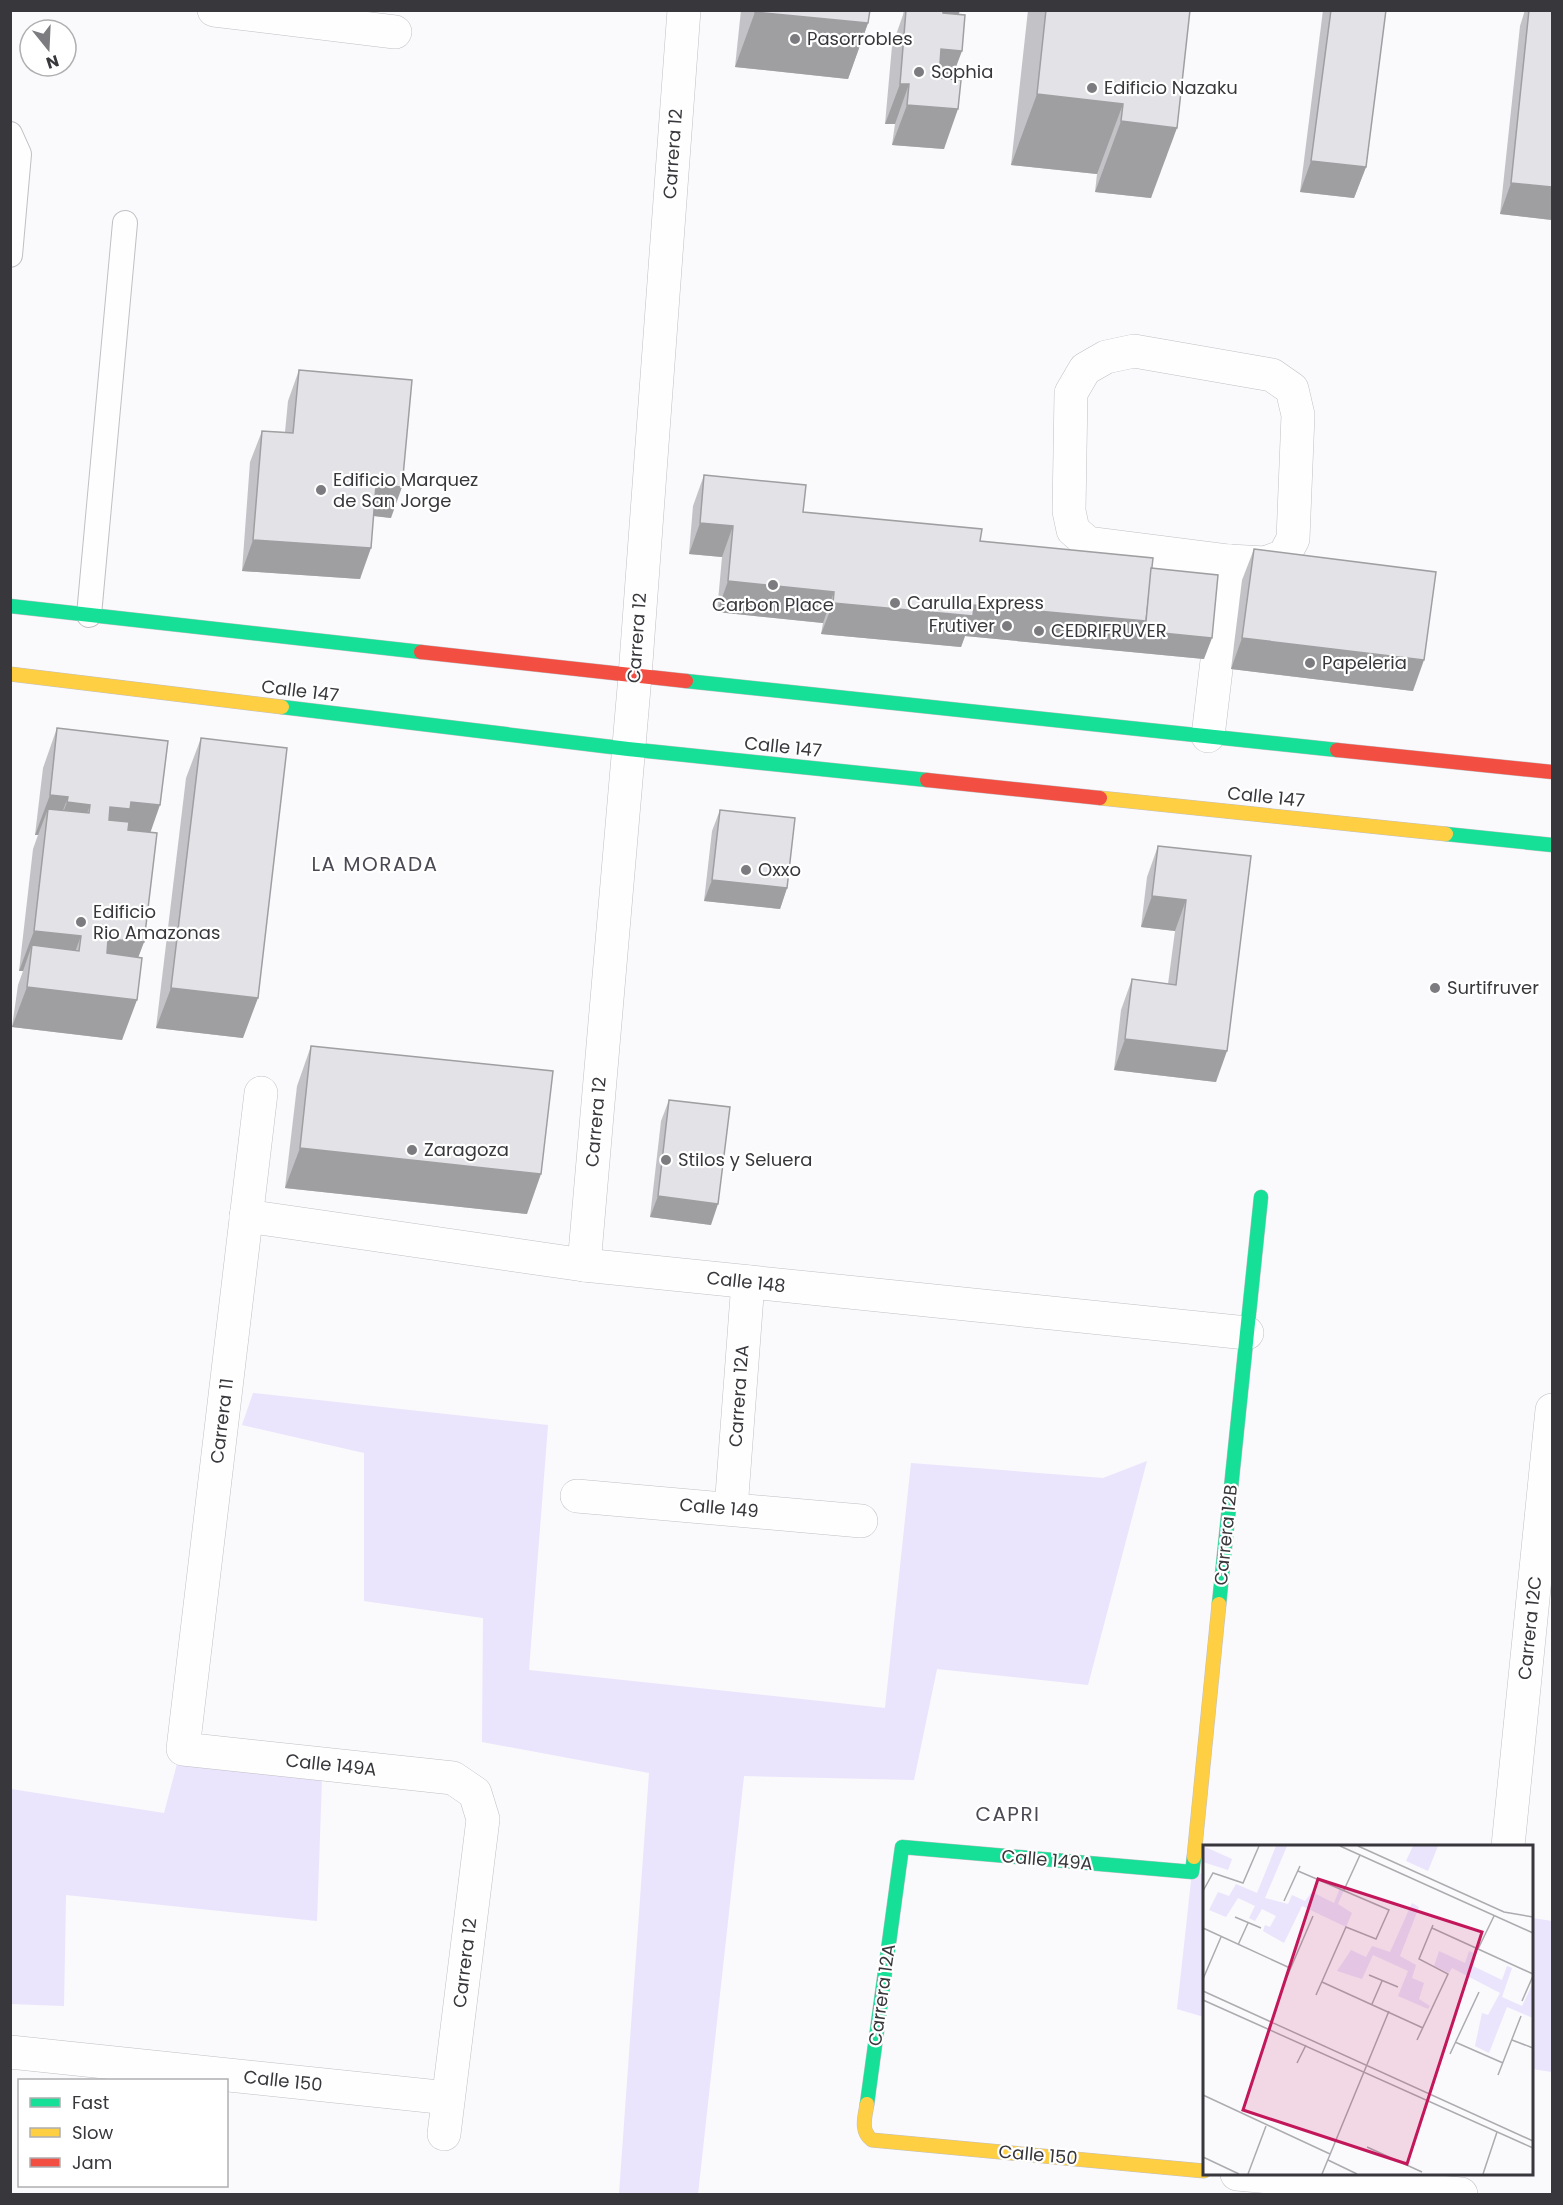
<svg xmlns="http://www.w3.org/2000/svg" width="1563" height="2205" viewBox="0 0 1563 2205" font-family="Poppins,sans-serif">
<rect width="100%" height="100%" fill="#faf9fc"/>
<g fill="#eae4fc">
<polygon points="253,1393 548,1425 529,1670 885,1708 911,1463 1103,1478 1147,1461 1088,1685 937,1669 914,1780 744,1776 698,2194 619,2194 649,1773 482,1742 483,1618 364,1601 364,1453 242,1425"/>
<polygon points="177,1764 322,1778 317,1921 66,1895 64,2006 11,2004 11,1789 164,1813"/>
<polygon points="1192,1872 1204,1874 1204,2017 1177,2009"/>
<polygon points="1532,1918 1552,1921 1552,2072 1532,2069"/>
</g>
<g fill="none" stroke-linecap="round" stroke-linejoin="round">
<g stroke="#c0bfc3" stroke-width="26">
<g id="lane">
<polyline points="10,134 19,154 10,255"/>
<polyline points="89,615 125,223"/>
</g>
</g>
<g stroke="#c0bfc3" stroke-width="34">
<g id="street">
<polyline points="214,10 395,32"/>
<polygon points="1134,351 1272,375 1292,389 1298,415 1293,539 1284,556 1265,563 1229,561 1088,543 1073,530 1069,511 1071,393 1085,369 1106,357"/>
<polyline points="1208,736 1229,561"/>
<polyline points="261,1093 183,1749 453,1778 475,1793 483,1819 444,2134"/>
<polyline points="246,1216 584,1265 1247,1333"/>
<polyline points="584,1265 635,676 684,10"/>
<polyline points="577,1496 861,1521"/>
<polyline points="731,1509 748,1282"/>
<polyline points="1508,1846 1552,1410"/>
<polyline points="10,2052 448,2098"/>
<polyline points="1237,2174 1461,2194"/>
</g>
</g>
<g stroke="#c0bfc3" stroke-width="15">
<g id="fast">
<polyline points="10,606 421,652"/>
<polyline points="686,681 1337,750"/>
<polyline points="282,707 628,749 927,780"/>
<polyline points="1446,834 1552,845"/>
<polyline points="1219,1604 1261,1197"/>
<polyline points="867,2104 902,1847 1192,1872 1194,1857"/>
</g>
</g>
<g stroke="#c0bfc3" stroke-width="15">
<g id="slow">
<polyline points="10,674 282,707"/>
<polyline points="1100,798 1446,834"/>
<polyline points="1194,1857 1219,1604"/>
<path d="M867,2104C865,2117 860,2131 872,2140L1204,2171"/>
</g>
</g>
<g stroke="#c0bfc3" stroke-width="15">
<g id="jam">
<polyline points="421,652 686,681"/>
<polyline points="1337,750 1552,772"/>
<polyline points="927,780 1100,798"/>
</g>
</g>
<use href="#lane" stroke="#fefeff" stroke-width="24"/>
<use href="#street" stroke="#fefeff" stroke-width="33"/>
<use href="#fast" stroke="#16e098" stroke-width="14"/>
<use href="#slow" stroke="#ffcf43" stroke-width="14"/>
<use href="#jam" stroke="#f24e42" stroke-width="14"/>
</g>
<g fill="#c3c2c6">
<polygon points="741,10 870,10 868,23 848,79 735,67"/>
<polygon points="904,10 960,10 959,14 944,149 892,145 895,124 885,124 892,46 903,15"/>
<polygon points="1028,10 1190,10 1151,198 1095,192 1097,174 1011,165"/>
<polygon points="1323,10 1386,10 1366,167 1354,198 1300,192"/>
<polygon points="1525,10 1552,10 1552,220 1500,214 1520,26"/>
<polygon points="299,370 391,518 374,516 360,579 242,571 250,462 262,431 285,432 288,401"/>
<polygon points="704,475 803,512 980,541 1151,568 1204,659 965,636 961,647 821,634 823,623 717,612 722,557 689,554 693,506"/>
<polygon points="1254,549 1413,691 1231,669 1242,580"/>
<polygon points="57,728 150,832 144,942 138,957 122,1040 12,1027 18,985 23,971 19,971 33,849 38,835 35,835 43,768"/>
<polygon points="201,738 243,1038 156,1028 186,778"/>
<polygon points="720,810 787,888 780,909 704,901 712,831"/>
<polygon points="1158,846 1251,856 1216,1082 1114,1070 1121,1010 1132,979 1168,984 1175,931 1141,927 1147,877"/>
<polygon points="311,1046 527,1214 285,1188 297,1086"/>
<polygon points="669,1100 711,1225 650,1217 661,1121"/>
</g>
<g fill="#9f9ea1">
<polygon points="936,10 960,10 955,24"/>
<polygon points="755,12 868,23 848,79 735,67"/>
<polygon points="941,49 962,51 947,91 927,89"/>
<polygon points="900,84 909,84 895,124 885,124"/>
<polygon points="1037,94 1123,104 1097,174 1011,165"/>
<polygon points="907,105 958,109 944,149 892,145"/>
<polygon points="1121,121 1177,128 1151,198 1095,192"/>
<polygon points="1311,161 1366,167 1354,198 1300,192"/>
<polygon points="1511,183 1552,187 1552,220 1500,214"/>
<polygon points="376,485 402,487 391,518 365,515"/>
<polygon points="700,523 733,526 722,557 689,554"/>
<polygon points="253,540 371,548 360,579 242,571"/>
<polygon points="728,581 834,592 823,623 717,612"/>
<polygon points="833,603 974,605 1146,621 1212,638 1204,659 965,636 961,647 821,634"/>
<polygon points="1242,638 1424,660 1413,691 1231,669"/>
<polygon points="50,795 68,797 53,837 48,809 38,835 35,835"/>
<polygon points="67,802 90,805 76,845 52,842"/>
<polygon points="131,802 160,805 146,845 95,847 110,807"/>
<polygon points="712,880 787,888 780,909 704,901"/>
<polygon points="1152,896 1186,900 1175,931 1141,927"/>
<polygon points="34,931 81,936 66,976 32,945 23,971 19,971"/>
<polygon points="108,939 144,942 129,982 94,979"/>
<polygon points="27,987 137,1000 122,1040 12,1027"/>
<polygon points="171,988 258,998 243,1038 156,1028"/>
<polygon points="1125,1039 1227,1051 1216,1082 1114,1070"/>
<polygon points="300,1148 541,1174 527,1214 285,1188"/>
<polygon points="658,1196 718,1204 711,1225 650,1217"/>
</g>
<g fill="#e3e2e6" stroke="#9f9ea1" stroke-width="1.5">
<polygon points="755,10 870,10 868,23 755,12"/>
<polygon points="906,10 943,10 943,13 965,15 962,51 941,49 939,78 961,80 958,109 907,105 909,84 900,84"/>
<polygon points="1046,10 1190,10 1177,128 1121,121 1123,104 1037,94"/>
<polygon points="1331,10 1386,10 1366,167 1311,161"/>
<polygon points="1529,10 1552,10 1552,187 1511,183"/>
<polygon points="299,370 412,380 402,487 376,485 371,548 253,540 262,431 293,433"/>
<polygon points="704,475 806,485 803,512 982,529 980,541 1153,558 1146,621 974,605 973,616 833,603 834,592 728,581 733,526 700,523"/>
<polygon points="1254,549 1436,572 1424,660 1242,638"/>
<polygon points="1151,568 1218,575 1212,638 1142,631 1146,621"/>
<polygon points="57,728 168,741 160,805 131,802 130,809 110,807 109,820 129,822 128,830 157,833 144,942 108,939 107,953 142,958 137,1000 27,987 32,945 79,951 81,936 34,931 48,809 89,813 90,805 67,802 68,797 50,795"/>
<polygon points="201,738 287,748 258,998 171,988"/>
<polygon points="720,810 795,818 787,888 712,880"/>
<polygon points="1158,846 1251,856 1227,1051 1125,1039 1132,979 1176,985 1186,900 1152,896"/>
<polygon points="311,1046 553,1071 541,1174 300,1148"/>
<polygon points="669,1100 730,1107 718,1204 658,1196"/>
</g>
<g fill="#7c7b7f" stroke="#fff" stroke-width="2">
<circle cx="795" cy="39" r="6"/>
<circle cx="919" cy="72" r="6"/>
<circle cx="1092" cy="88" r="6"/>
<circle cx="321" cy="490" r="6"/>
<circle cx="773" cy="585" r="6"/>
<circle cx="895" cy="603" r="6"/>
<circle cx="1007" cy="626" r="6"/>
<circle cx="1039" cy="631" r="6"/>
<circle cx="1310" cy="663" r="6"/>
<circle cx="746" cy="870" r="6"/>
<circle cx="81" cy="922" r="6"/>
<circle cx="1435" cy="988" r="6"/>
<circle cx="412" cy="1150" r="6"/>
<circle cx="666" cy="1160" r="6"/>
</g>
<g text-anchor="middle" stroke-width="4.5" stroke-linejoin="round" paint-order="stroke">
<g font-size="18" fill="#38373c" stroke="#fff" text-anchor="start">
<text x="807" y="45">Pasorrobles</text>
<text x="931" y="78">Sophia</text>
<text x="1104" y="94">Edificio Nazaku</text>
<text x="333" y="486">Edificio Marquez<tspan x="333" dy="21">de San Jorge</tspan></text>
<text x="907" y="609">Carulla Express</text>
<text x="773" y="611" text-anchor="middle">Carbon Place</text>
<text x="995" y="632" text-anchor="end">Frutiver</text>
<text x="1051" y="637">CEDRIFRUVER</text>
<text x="1322" y="669">Papeleria</text>
<text x="758" y="876">Oxxo</text>
<text x="93" y="918">Edificio<tspan x="93" dy="21">Rio Amazonas</tspan></text>
<text x="1447" y="994">Surtifruver</text>
<text x="424" y="1156">Zaragoza</text>
<text x="678" y="1166">Stilos y Seluera</text>
</g>
<g font-size="18" fill="#38373c" stroke="#fff">
<text transform="translate(673 154) rotate(-86)" y="6">Carrera 12</text>
<text transform="translate(637 638) rotate(-86)" y="6">Carrera 12</text>
<text transform="translate(300 691) rotate(7)" y="6">Calle 147</text>
<text transform="translate(783 747) rotate(6)" y="6">Calle 147</text>
<text transform="translate(1266 797) rotate(6)" y="6">Calle 147</text>
<text transform="translate(596 1122) rotate(-85)" y="6">Carrera 12</text>
<text transform="translate(746 1282) rotate(6)" y="6">Calle 148</text>
<text transform="translate(739 1396) rotate(-86)" y="6">Carrera 12A</text>
<text transform="translate(222 1421) rotate(-83)" y="6">Carrera 11</text>
<text transform="translate(719 1508) rotate(5)" y="6">Calle 149</text>
<text transform="translate(1226 1535) rotate(-84)" y="6">Carrera 12B</text>
<text transform="translate(1530 1628) rotate(-84)" y="6">Carrera 12C</text>
<text transform="translate(331 1765) rotate(6)" y="6">Calle 149A</text>
<text transform="translate(1047 1860) rotate(5)" y="6">Calle 149A</text>
<text transform="translate(465 1963) rotate(-83)" y="6">Carrera 12</text>
<text transform="translate(882 1995) rotate(-82)" y="6">Carrera 12A</text>
<text transform="translate(283 2081) rotate(6)" y="6">Calle 150</text>
<text transform="translate(1038 2155) rotate(5)" y="6">Calle 150</text>
</g>
<g font-size="20" letter-spacing="1.5" fill="#4b4954" stroke="#fff">
<text x="375" y="871">LA MORADA</text>
<text x="1008" y="1821">CAPRI</text>
</g>
</g>
<g transform="translate(1203 1845)">
<rect width="330" height="330" fill="#faf9fc"/>
<path d="M0,1L29,14L25,25L0,17ZM73,1H84L62,53L85,59L89,50L102,56L109,47L131,58L137,43L141,45L135,59L149,68L143,82L99,61L81,98L60,86L62,80L67,82L73,71L59,64L52,76L46,73L52,61L35,53L23,72L6,65L15,47L26,51L33,39L54,48ZM210,1H235L225,26L203,16ZM209,58L216,62L197,111L213,120L209,133L221,138L216,154L227,161L225,164L195,151L205,126L170,110L159,134L134,126L148,105L163,112L169,101L187,107ZM236,106L262,118L266,106L273,109L270,121L299,135L304,121L309,123L299,152L319,161L330,138V173L304,162L286,208L272,201L279,168L285,170L297,148L249,123L246,128L231,121Z" fill="#eae4fc"/>
<path fill="none" stroke="#acabaf" stroke-width="1.5" d="M137,1L330,88M155,1L301,67L330,72M95,26L186,65L173,94L143,82L113,150M141,45L157,10M0,46L10,28L40,38L56,1M81,56L97,21M32,72L58,83M0,83L87,123M229,83L330,129M35,100L45,78M275,104L291,71M166,130L195,142M0,134L18,92M83,134L110,71M119,137L220,183M0,146L330,296M0,155L330,303M319,156L330,131M169,159L179,136M214,195L245,129L216,114L230,80M309,195L330,203M252,197L300,218M247,209L276,147M94,218L103,200M295,230L318,171M0,250L127,309M164,302L219,327M0,312L36,329M125,315L154,329M45,329L63,281M119,329L186,166M280,329L294,287"/>
<path fill="#c2185b" fill-opacity="0.15" stroke="#c2185b" stroke-width="3" d="M115,34L279,87L204,319L40,265Z"/>
<rect width="330" height="330" fill="none" stroke="#38373c" stroke-width="3"/>
</g>
<rect width="1563" height="2205" fill="none" stroke="#38373c" stroke-width="24"/>
<rect x="18" y="2079" width="210" height="108" fill="#ffffff" stroke="#afafb1" stroke-width="1.5"/>
<rect x="30" y="2098" width="30" height="9" fill="#16e098" stroke="#afafb1" stroke-width="1.5"/>
<text x="72" y="2109" font-size="18" fill="#38373c">Fast</text>
<rect x="30" y="2128" width="30" height="9" fill="#ffcf43" stroke="#afafb1" stroke-width="1.5"/>
<text x="72" y="2139" font-size="18" fill="#38373c">Slow</text>
<rect x="30" y="2158" width="30" height="9" fill="#f24e42" stroke="#afafb1" stroke-width="1.5"/>
<text x="72" y="2169" font-size="18" fill="#38373c">Jam</text>
<g transform="translate(48 48) rotate(162)"><circle r="28" fill="#ffffff" stroke="#afafb1" stroke-width="1.5"/>
<path d="M0-4.5L10 22L0 15L-10 22Z" fill="#7c7b7f"/>
<text y="-9" font-size="16" font-weight="bold" text-anchor="middle" fill="#38373c">N</text>
</g>
</svg>
